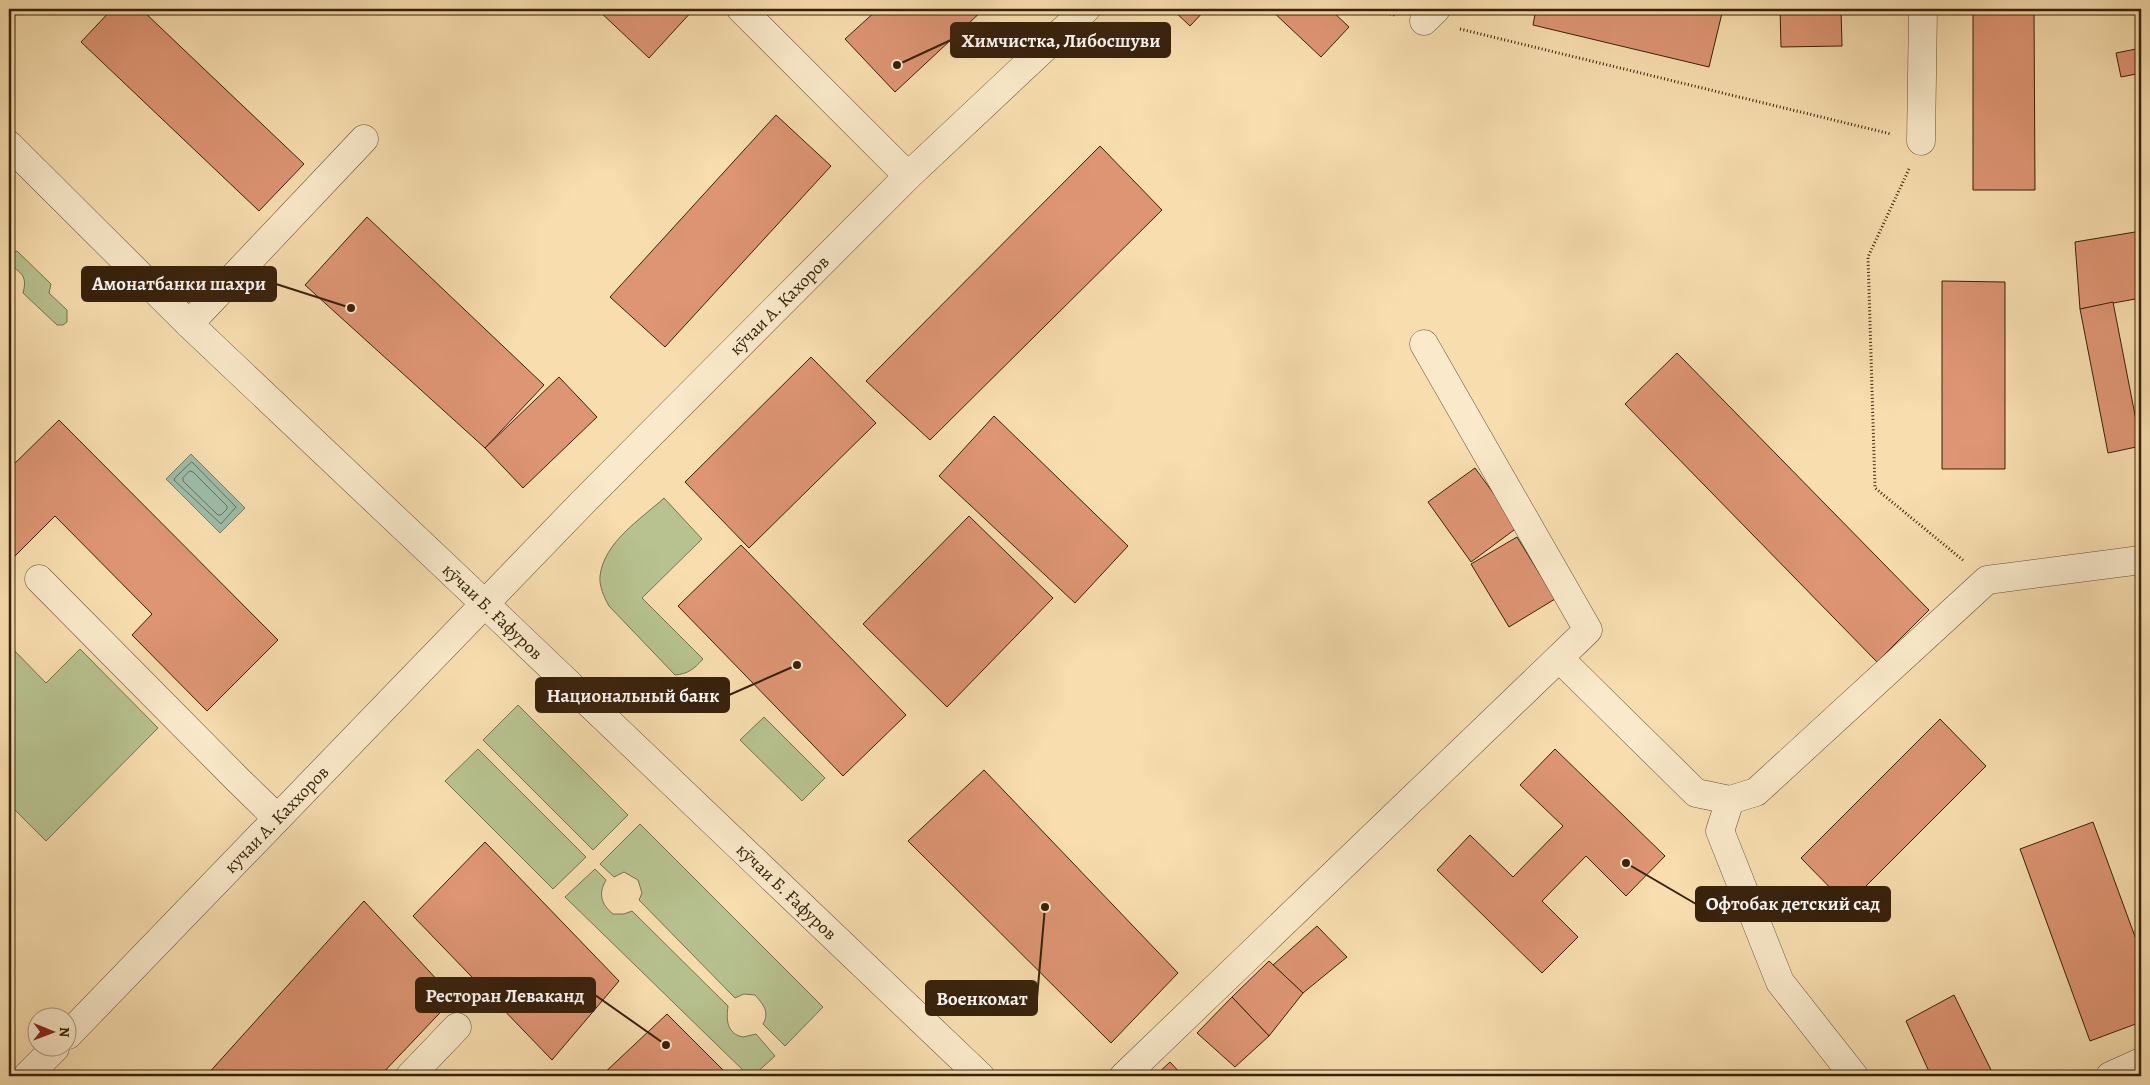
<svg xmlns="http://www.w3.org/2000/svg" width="2150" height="1085" viewBox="0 0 2150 1085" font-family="Alegreya,serif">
<rect width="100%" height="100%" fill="#f8deaf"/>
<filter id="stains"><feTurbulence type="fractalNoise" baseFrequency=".004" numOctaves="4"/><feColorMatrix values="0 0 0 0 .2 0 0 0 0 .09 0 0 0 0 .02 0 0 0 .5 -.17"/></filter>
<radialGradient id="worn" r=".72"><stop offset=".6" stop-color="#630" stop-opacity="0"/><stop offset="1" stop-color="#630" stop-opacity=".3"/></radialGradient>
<g fill="#b7c290" stroke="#77724e">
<path d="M17,251L51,284L49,293L67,310V322L63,325H57L23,293C31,265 5,275 13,253Z"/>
<path d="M664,498L702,539L642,598L703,659C694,669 688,674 675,675L609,606C604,597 599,586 600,576C604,542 641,519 664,498Z"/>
<polygon points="9,645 46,683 80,649 158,728 46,841 9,804"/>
<polygon points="518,705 628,815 593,850 483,740"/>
<polygon points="764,717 825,778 802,801 740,740"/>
<polygon points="478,749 586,857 553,889 445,781"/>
<path d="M640,824L823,1007L785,1046L763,1024C770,1012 763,1004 755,995L744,994L735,998L639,900L642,893L638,880L624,872L614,877L600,864Z"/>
<path d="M595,869L606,880C598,894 601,904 613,914H624L632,911L728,1006C726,1020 727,1034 743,1037L756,1034L775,1056L753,1076H749L565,897Z"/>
</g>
<polygon fill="#9dbca9" stroke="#747e6a" points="191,454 245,508 220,533 166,479"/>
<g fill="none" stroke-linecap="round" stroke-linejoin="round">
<g stroke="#6a6e5a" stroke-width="1">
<polygon points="192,462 236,507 221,524 174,480 175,478"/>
<polygon points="190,471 193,472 227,506 227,509 221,515 218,515 183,481 183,478"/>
</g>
</g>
<g fill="#de9574" stroke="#37210c">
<polygon points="112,9 141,9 304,164 259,211 81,42"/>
<polygon points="597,9 694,9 649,58"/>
<polygon points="878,9 984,9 895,92 845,39"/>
<polygon points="1172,9 1206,9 1190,26"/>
<polygon points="1270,9 1330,9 1349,27 1321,57"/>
<polygon points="1536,9 1723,9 1709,67 1533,25"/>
<polygon points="1780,9 1841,9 1842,46 1781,47"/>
<polygon points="1973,9 2034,9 2035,190 1973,190"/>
<polygon points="2141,48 2141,73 2121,77 2116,53"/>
<polygon points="776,115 831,166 665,347 610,297"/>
<polygon points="1100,146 1162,210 930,440 866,381"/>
<polygon points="367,217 544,385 485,448 305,285"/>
<polygon points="2141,231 2141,298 2080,309 2075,242"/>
<polygon points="1942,281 2005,282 2005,469 1942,469"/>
<polygon points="2113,302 2141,446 2108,453 2080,309"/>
<polygon points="1677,353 1929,610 1877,662 1625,404"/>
<polygon points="811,357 876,423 749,548 685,482"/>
<polygon points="559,377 597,417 523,488 485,448"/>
<polygon points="994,416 1128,546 1075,603 939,476"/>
<polygon points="59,420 278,640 207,711 132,635 152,614 55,516 9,562 9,469"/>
<polygon points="1475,468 1518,527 1471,562 1428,502"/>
<polygon points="969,516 1053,598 947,707 863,624"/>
<polygon points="1517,537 1555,599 1509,627 1471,564"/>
<polygon points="741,545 906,715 843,776 678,606"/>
<polygon points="1940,719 1986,766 1847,905 1801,858"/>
<polygon points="1555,749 1665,856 1626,896 1586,856 1542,901 1578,937 1542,973 1437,870 1470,835 1513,877 1563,826 1520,785"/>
<polygon points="984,770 1178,973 1111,1043 908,841"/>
<polygon points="2093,822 2141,953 2141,1022 2090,1041 2020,849"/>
<polygon points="485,842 619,981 552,1060 413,916"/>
<polygon points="364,901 454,998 380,1076 206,1076"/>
<polygon points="1317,926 1347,957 1303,993 1273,965"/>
<polygon points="1269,961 1303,993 1269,1036 1232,997"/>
<polygon points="1954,995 1994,1076 1931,1076 1906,1021"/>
<polygon points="1232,997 1269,1036 1235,1067 1197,1033"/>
<polygon points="667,1014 729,1076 601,1076"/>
<polygon points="1170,1062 1183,1076 1155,1076"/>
</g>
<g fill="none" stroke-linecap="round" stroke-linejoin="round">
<g stroke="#675035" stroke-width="29">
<g id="minor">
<polyline points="1424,21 1436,9"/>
<polyline points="1921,141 1923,9"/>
<path id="s1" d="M9,145L189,324L485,604L980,1076"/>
<polyline points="908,176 1086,9"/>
<polyline points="189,324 364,139"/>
<polyline points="39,579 238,780 277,818"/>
<polyline points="1559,658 1696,793 1730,800 1756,792 1987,580 2141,560"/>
<polyline points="1730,800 1720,831 1780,982 1854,1076"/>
<path id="s2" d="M68,1035L585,500L908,176L741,9"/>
<polyline points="27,1076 55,1048"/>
<polyline points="410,1076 457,1027"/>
<polyline points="1124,1076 1588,630 1424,344"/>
<polyline points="2110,1076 2141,1062"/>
</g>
</g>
<g stroke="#37210c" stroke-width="3" stroke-dasharray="1 2.5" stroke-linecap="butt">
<polyline points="1366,9 1395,15"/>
<polyline points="1460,29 1891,134"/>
<polyline points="1909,169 1868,257 1875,488 1964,561"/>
</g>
<use href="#minor" stroke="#faeacb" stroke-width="28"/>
</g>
<g text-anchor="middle" stroke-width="5" stroke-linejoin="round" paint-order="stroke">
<g font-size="18" fill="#37210c" stroke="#faeacb">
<text dy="6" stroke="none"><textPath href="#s2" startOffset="1019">кӯчаи А. Кахоров</textPath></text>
<text dy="6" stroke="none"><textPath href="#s1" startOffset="672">кӯчаи Б. Ғафуров</textPath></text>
<text dy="6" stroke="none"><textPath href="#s2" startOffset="300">кучаи А. Каххоров</textPath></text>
<text dy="6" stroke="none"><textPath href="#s1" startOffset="1078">кӯчаи Б. Ғафуров</textPath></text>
</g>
</g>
<path fill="none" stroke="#37210c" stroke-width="2" d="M897 65L951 40M351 308L276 284M797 665L729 695M1626 863L1696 904M666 1045L595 995M1045 907L1037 998"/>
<g fill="#37210c" stroke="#faeacb" stroke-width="2">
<circle cx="897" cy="65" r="5"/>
<circle cx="351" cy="308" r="5"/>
<circle cx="797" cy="665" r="5"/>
<circle cx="1626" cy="863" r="5"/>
<circle cx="666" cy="1045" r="5"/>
<circle cx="1045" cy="907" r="5"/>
</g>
<g fill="#37210c" stroke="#37210c" stroke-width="2">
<rect x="951" y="23" width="219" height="34" rx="5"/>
<rect x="82" y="267" width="194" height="34" rx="5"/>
<rect x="536" y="678" width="193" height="34" rx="5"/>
<rect x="1696" y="887" width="194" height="34" rx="5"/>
<rect x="416" y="978" width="179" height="34" rx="5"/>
<rect x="926" y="981" width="111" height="34" rx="5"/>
</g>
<g font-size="19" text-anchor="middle" font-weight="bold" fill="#fff">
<text x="1061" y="47">Химчистка, Либосшуви</text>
<text x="179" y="290">Амонатбанки шахри</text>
<text x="633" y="702">Национальный банк</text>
<text x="1793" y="910">Офтобак детский сад</text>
<text x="505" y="1002">Ресторан Леваканд</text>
<text x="982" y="1005">Военкомат</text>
</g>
<rect width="2150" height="1085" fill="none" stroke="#f8deaf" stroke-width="30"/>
<rect x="10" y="10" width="2130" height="1065" fill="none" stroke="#37210c" stroke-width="2.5"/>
<rect x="15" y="15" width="2120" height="1055" fill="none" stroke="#37210c"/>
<g transform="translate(52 1032) rotate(91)"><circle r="24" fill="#faeacb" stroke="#ac9a7f"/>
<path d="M0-4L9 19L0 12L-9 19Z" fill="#8f2418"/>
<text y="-8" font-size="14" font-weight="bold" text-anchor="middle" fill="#37210c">N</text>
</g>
<rect width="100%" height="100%" filter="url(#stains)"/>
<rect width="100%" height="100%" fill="url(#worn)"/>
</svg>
